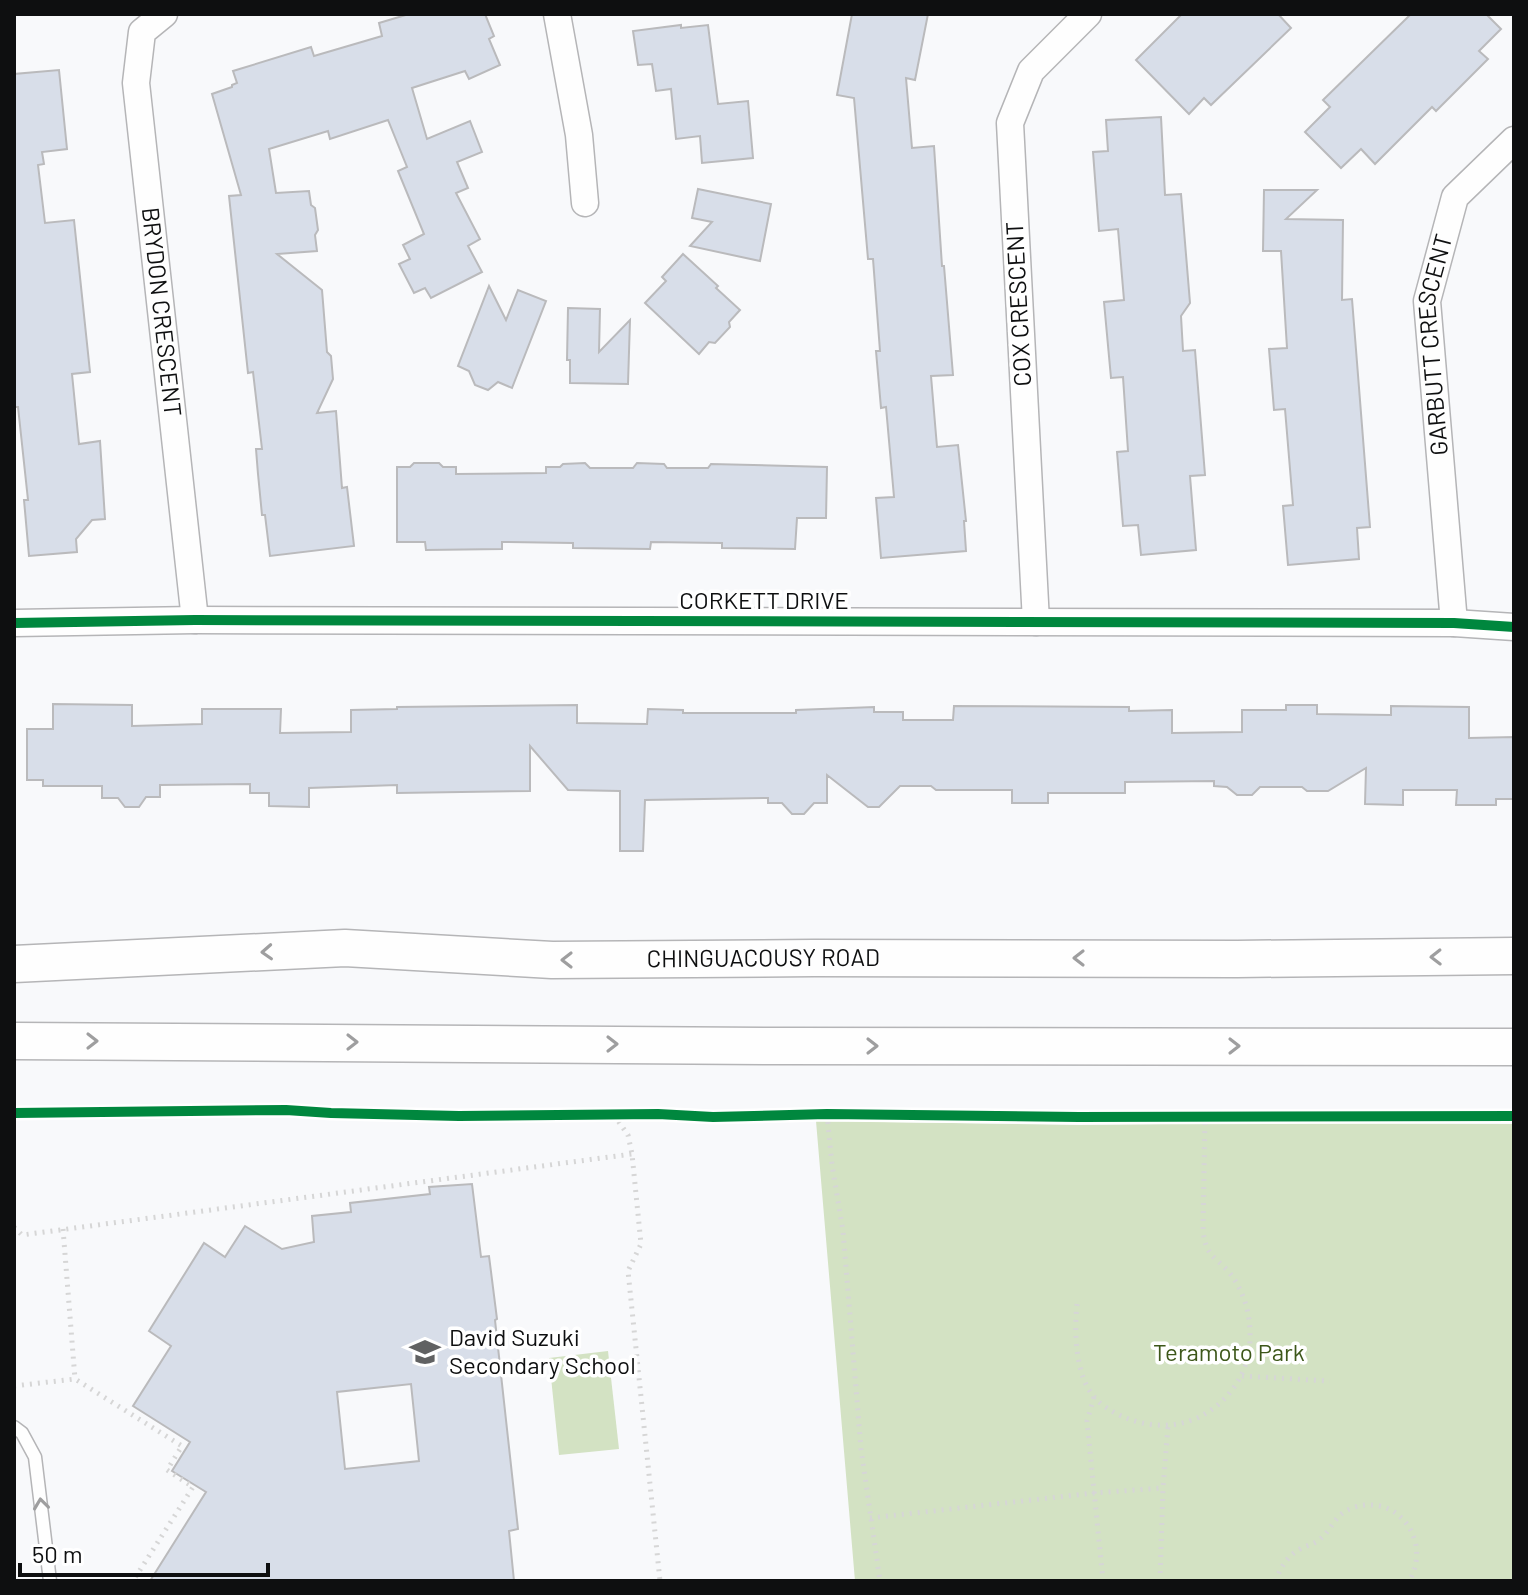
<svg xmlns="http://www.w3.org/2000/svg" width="1528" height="1595" viewBox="0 0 1528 1595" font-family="Barlow,sans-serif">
<rect width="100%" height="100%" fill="#f8f9fb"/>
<g fill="#d3e2c3">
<polygon points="816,1121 1079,1125 1241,1123 1514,1124 1514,1581 855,1581"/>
<polygon points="608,1351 619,1449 559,1455 549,1358"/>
</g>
<g fill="#d8dee9" stroke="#bababc" stroke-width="2" fill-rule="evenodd">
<polygon points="409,14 485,14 494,36 489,39 500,65 469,79 465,71 412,88 427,139 470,121 482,152 457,162 468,188 456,193 480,239 468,246 482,272 431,298 425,288 414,293 399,264 410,259 403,245 424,234 398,171 407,167 388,120 330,139 328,131 269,149 276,193 309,191 311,205 315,208 318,230 315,235 317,251 277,254 322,290 327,352 331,356 333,379 317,413 336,411 342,488 347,487 354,546 270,556 265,515 262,515 258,474 256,449 262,449 253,372 248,373 229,196 241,195 212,94 232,87 232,85 237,83 233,71 311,47 314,56 382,36 379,23"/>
<polygon points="852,14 928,14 915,80 906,78 912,148 934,146 942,266 944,266 953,375 931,376 937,447 958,445 966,521 964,521 966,551 881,558 876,498 894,497 886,407 881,408 876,351 880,351 873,259 868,259 854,98 837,95"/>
<polygon points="1182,14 1278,14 1291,28 1211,105 1204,98 1189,114 1136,60"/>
<polygon points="1411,14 1486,14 1501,29 1479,51 1488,59 1436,111 1432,107 1375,164 1361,149 1341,168 1305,132 1330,107 1323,100"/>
<polygon points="681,25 681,28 708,25 718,104 748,101 753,158 702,163 700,136 676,139 671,89 656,91 652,64 638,65 633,31"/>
<polygon points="59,70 67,149 42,152 44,164 38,165 45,223 74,220 90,372 72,374 79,444 100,441 105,519 92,520 76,539 77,552 29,556 24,500 28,500 18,407 14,407 14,74"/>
<polygon points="1161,117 1165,195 1181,194 1190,303 1181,316 1183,351 1195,350 1205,475 1190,476 1196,550 1141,555 1138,525 1123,526 1117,452 1128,451 1123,377 1111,378 1104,302 1124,300 1118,229 1099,231 1093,152 1108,151 1106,120"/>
<polygon points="698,189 771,204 760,261 690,246 712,222 692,218"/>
<polygon points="1264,190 1317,190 1286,219 1343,220 1342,300 1352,299 1370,527 1357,528 1359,559 1288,565 1283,506 1293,505 1285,409 1274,410 1269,349 1287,348 1281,251 1263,251"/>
<polygon points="683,254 718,286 716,288 740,310 729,322 730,327 715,343 709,342 699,354 645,303 666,281 662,277"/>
<polygon points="489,286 506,320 518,290 546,301 512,388 498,382 488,390 475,385 469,371 458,366"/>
<polygon points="568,308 600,309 599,352 630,320 628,384 570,383 570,360 567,360"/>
<polygon points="414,463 439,463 443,467 456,467 456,474 546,473 546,467 560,467 563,464 585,463 590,468 633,468 637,463 664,464 667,468 708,468 711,464 827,467 826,518 797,518 795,549 722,548 722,543 651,542 650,549 573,548 573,543 502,542 502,549 426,550 425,542 397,542 397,467 410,467"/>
<polygon points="53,704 132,705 132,726 202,724 202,709 281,709 280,733 351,732 351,710 397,709 397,707 577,705 577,723 647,724 648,709 683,710 683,713 796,713 796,710 874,707 874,712 903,712 903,720 953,720 954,706 1129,707 1129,711 1172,710 1172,733 1242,732 1242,710 1286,710 1286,705 1317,705 1317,714 1391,715 1391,706 1469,707 1469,738 1514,737 1514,799 1496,799 1496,805 1456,805 1457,790 1403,790 1403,805 1365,804 1366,768 1328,791 1307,791 1302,787 1260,787 1252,795 1237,795 1227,787 1214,786 1214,781 1125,782 1125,793 1048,793 1048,803 1012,803 1012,790 936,790 931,786 900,786 879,807 868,807 827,775 827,803 814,803 804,814 792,814 782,803 768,803 768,798 645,800 643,851 620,851 620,791 568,790 530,746 530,791 397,793 397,785 309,788 309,807 269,806 269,793 250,793 250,784 160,785 160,797 146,797 139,807 125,807 118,798 102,798 102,786 43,786 43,780 27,780 27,729 53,729"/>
<path d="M472,1184L481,1257L489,1256L497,1319L495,1320L518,1529L509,1531L514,1581H150L206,1492L172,1471L190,1442L133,1406L171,1346L149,1331L204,1243L225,1257L245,1226L282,1249L314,1242L312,1216L351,1212L350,1203L430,1194L429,1187ZM411,1384L419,1461L345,1469L337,1392Z"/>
</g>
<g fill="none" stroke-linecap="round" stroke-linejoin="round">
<g stroke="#b5b5b7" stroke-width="15">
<polyline id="lane" points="14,1427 22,1433 35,1457 50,1581"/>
</g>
<g stroke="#b5b5b7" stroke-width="29">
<g id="street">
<path id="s1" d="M164,14L142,32L136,83L195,620"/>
<polyline points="557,14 579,135 585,203"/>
<polyline points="1036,622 1010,123 1031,71 1088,14"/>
<polyline points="14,623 195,620 1454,623 1514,627"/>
<path id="s2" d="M1454,623L1427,301L1455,197L1514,140"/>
</g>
</g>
<g stroke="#b5b5b7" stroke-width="39">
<g id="secondary">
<path id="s3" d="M14,964L345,948L552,960L814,958L1237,959L1514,956"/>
<polyline points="14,1041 779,1046 1514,1047"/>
</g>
</g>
<g stroke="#d6d6d6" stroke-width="5" stroke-dasharray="2 6" stroke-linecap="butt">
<polyline points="827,1114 832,1165 843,1231 861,1449 880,1581"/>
<polyline points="614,1115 628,1135 632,1154 641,1244 628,1271 660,1581"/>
<polyline points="14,1227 22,1235 632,1154"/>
<polyline points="63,1229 75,1379"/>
<path d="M1077,1304C1074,1331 1075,1376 1095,1398C1103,1407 1116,1414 1126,1418C1139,1423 1154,1426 1169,1425C1213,1422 1249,1383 1250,1340C1251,1315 1244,1290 1228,1271C1213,1255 1206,1255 1203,1231L1205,1117"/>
<polyline points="1242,1376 1330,1381"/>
<polyline points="14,1386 75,1379 182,1446 167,1470 193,1487 133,1581"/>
<polyline points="1094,1397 1087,1421 1103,1581"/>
<polyline points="870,1518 1094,1493 1163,1488"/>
<polyline points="1160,1581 1163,1488 1168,1426"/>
<path d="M1276,1581C1280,1567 1289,1554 1302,1548C1308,1545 1314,1544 1319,1540C1334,1528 1333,1514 1355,1507C1400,1494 1432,1543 1409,1581"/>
</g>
<use href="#lane" stroke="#fefefe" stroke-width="12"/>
<use href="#street" stroke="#fefefe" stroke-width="26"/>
<use href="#secondary" stroke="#fefefe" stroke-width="36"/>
<g stroke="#fff" stroke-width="15">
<g id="cycleway">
<polyline points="14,623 195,620 1454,623 1514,627"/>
<polyline points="14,1113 286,1110 331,1113 459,1116 658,1114 713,1117 827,1114 1079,1117 1514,1116"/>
</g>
</g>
<use href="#cycleway" stroke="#00873e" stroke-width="10"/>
</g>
<defs><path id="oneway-chevron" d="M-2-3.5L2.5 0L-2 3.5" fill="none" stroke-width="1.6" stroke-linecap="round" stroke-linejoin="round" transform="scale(2)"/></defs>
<g stroke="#9e9e9f">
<use href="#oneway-chevron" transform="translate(267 952) rotate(177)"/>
<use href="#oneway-chevron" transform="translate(1436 957) rotate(179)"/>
<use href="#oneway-chevron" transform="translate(1079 958) rotate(180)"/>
<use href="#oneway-chevron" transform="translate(567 960) rotate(180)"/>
<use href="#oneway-chevron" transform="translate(92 1041)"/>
<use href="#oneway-chevron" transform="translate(352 1042)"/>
<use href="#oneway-chevron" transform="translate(612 1044)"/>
<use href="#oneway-chevron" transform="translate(872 1046)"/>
<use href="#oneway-chevron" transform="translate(1234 1046)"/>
<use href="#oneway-chevron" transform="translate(41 1504) rotate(-97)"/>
</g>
<defs>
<g id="school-bare" transform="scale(2.4)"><path d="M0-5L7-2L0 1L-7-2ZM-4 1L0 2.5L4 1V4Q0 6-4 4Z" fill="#606162" stroke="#fff" stroke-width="2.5" paint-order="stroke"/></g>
</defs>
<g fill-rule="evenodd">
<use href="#school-bare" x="425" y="1352"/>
</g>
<g text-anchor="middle" stroke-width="7" stroke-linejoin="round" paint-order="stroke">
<g font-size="24" fill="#0e0f10" stroke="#fff">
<text transform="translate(1019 304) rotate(-93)" y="8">COX CRESCENT</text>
<text dy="8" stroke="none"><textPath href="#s1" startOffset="310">BRYDON CRESCENT</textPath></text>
<text dy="8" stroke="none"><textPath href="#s2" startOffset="280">GARBUTT CRESCENT</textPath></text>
<text x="764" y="609">CORKETT DRIVE</text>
<text dy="8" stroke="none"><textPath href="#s3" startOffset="750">CHINGUACOUSY ROAD</textPath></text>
</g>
<g font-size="24" fill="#0e0f10" stroke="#fff" text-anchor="start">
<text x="449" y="1346">David Suzuki<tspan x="449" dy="28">Secondary School</tspan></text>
</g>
<g font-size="24" fill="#3d571a" stroke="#fff">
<text x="1229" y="1361">Teramoto Park</text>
</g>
</g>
<rect width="1528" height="1595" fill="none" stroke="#0e0f10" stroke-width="32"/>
<path d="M20 1563v12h248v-12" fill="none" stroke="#0e0f10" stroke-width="4"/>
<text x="32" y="1563" font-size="24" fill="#0e0f10" stroke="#ffffff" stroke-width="6" paint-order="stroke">50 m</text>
</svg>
